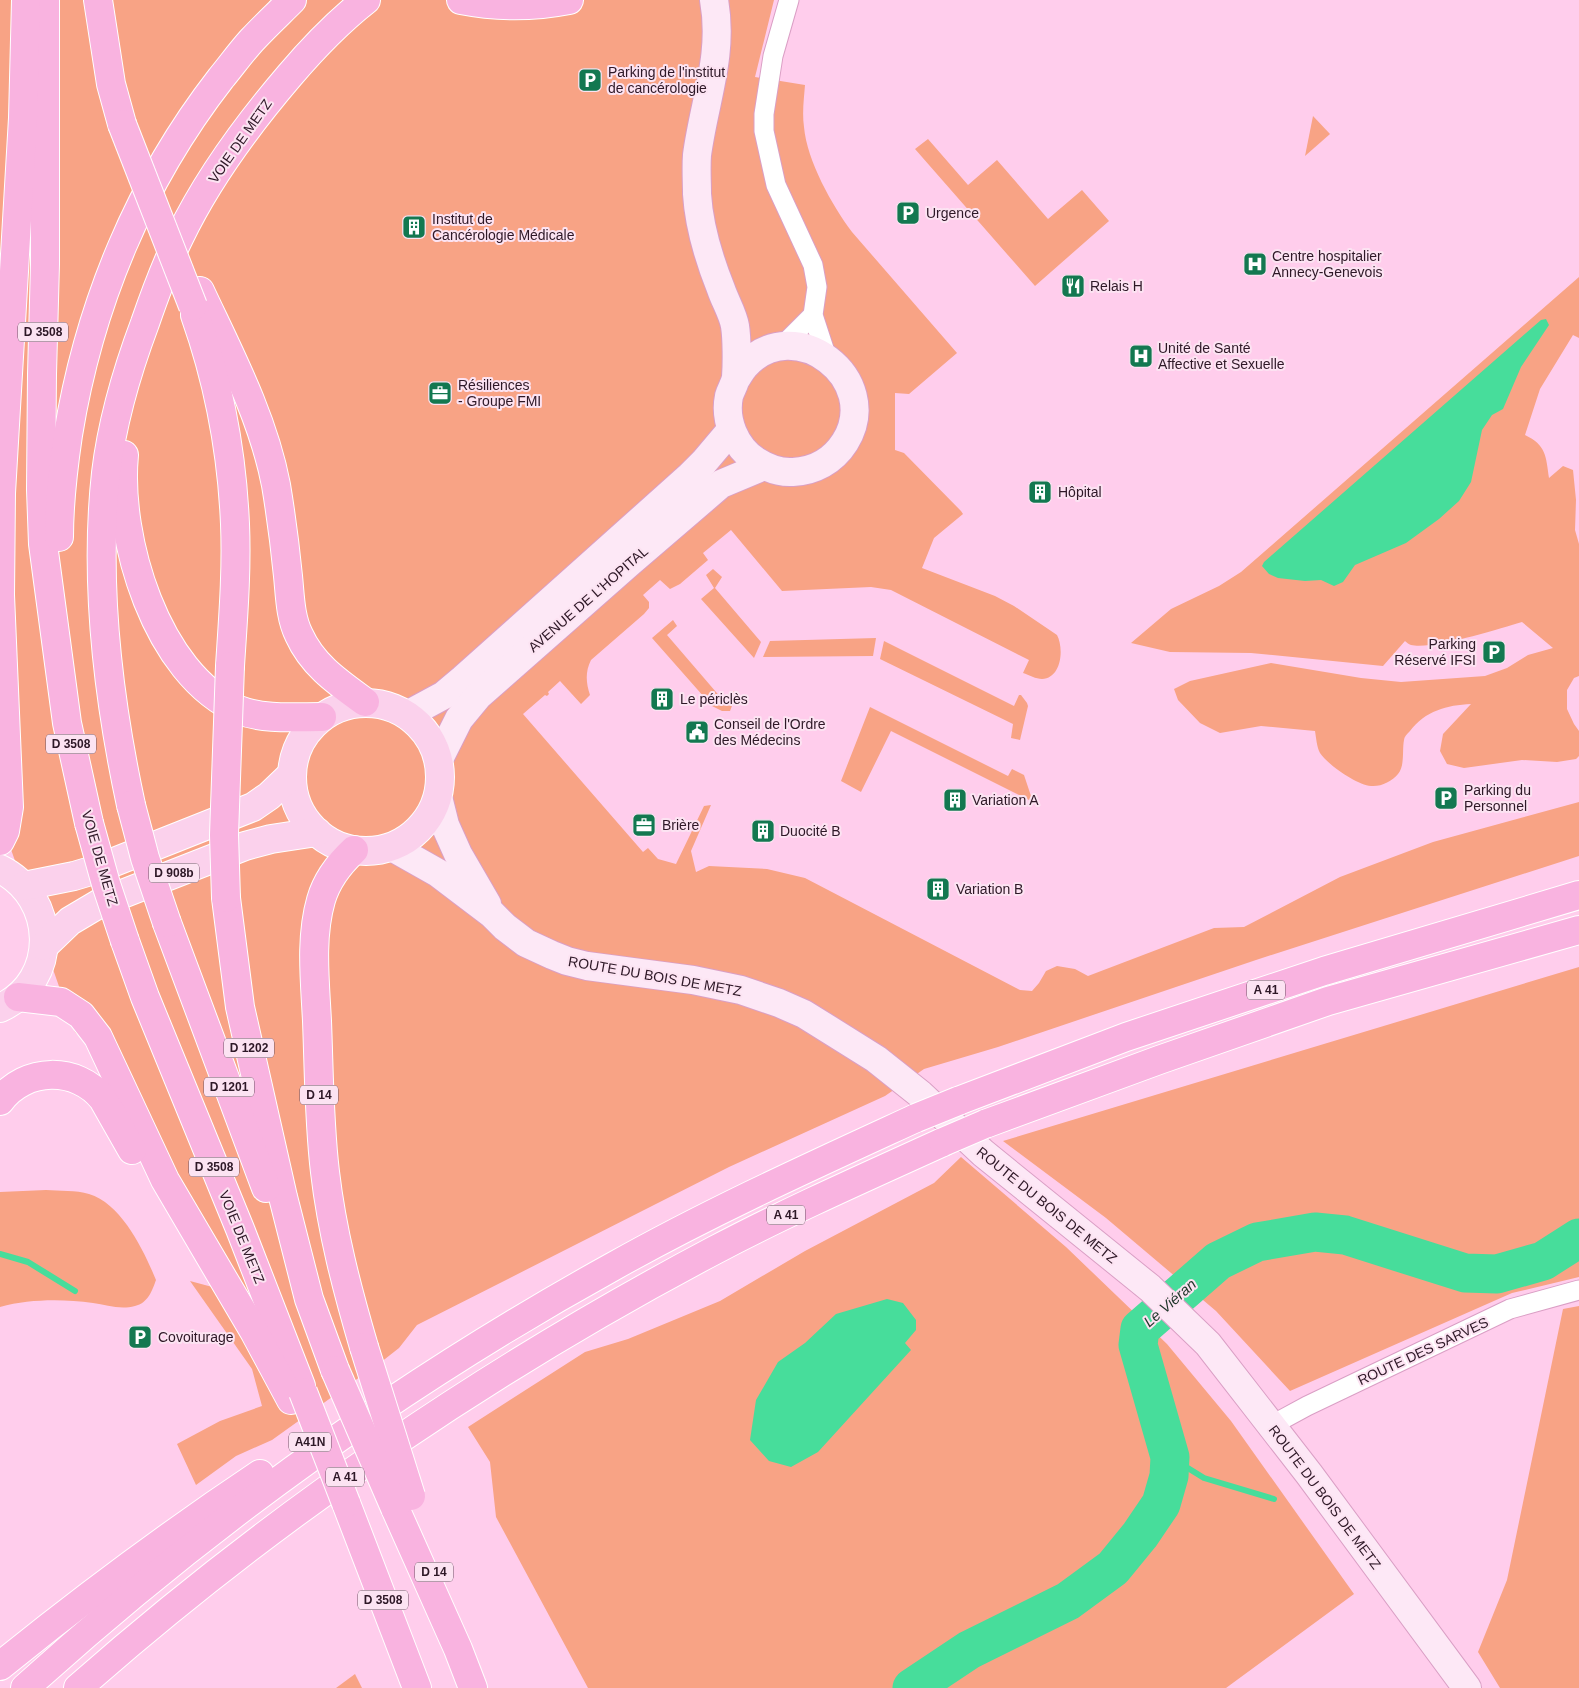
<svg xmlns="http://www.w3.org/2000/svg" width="1579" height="1688" viewBox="0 0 1579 1688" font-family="Arial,sans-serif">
<rect width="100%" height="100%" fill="#ffcdec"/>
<g fill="#f8a385">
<path d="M0,0H774L755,77L805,85C804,98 802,113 804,127C807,161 832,205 852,232L957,353L909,394L895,393V450L904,453L961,511L963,514L934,538L922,568L995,596L1014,606L1057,635C1064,648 1062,678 1042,679C1036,679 1029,675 1023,673L1029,660L891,590L871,587L782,591L731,530L703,553L708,560L680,584L670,589L660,580L643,595L649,602V608L644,614L591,660C585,672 586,683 590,695L581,704L560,681L548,692L549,694L547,696L545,695L523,714L643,852L648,848L658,859L676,864L704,806L711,805L691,851L696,872L709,866L767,869L805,878L1020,990L1032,991L1039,983L1046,971L1057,966L1075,969L1088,976L1214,928L1244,927L1340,877L1433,842L1579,802V856L1256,960L998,1047L924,1069L885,1096L729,1167L417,1325L399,1348L385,1359L272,1440L236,1456L196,1485L177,1444L220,1421L262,1406L252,1369L190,1281L231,1292L88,1045L75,1032L0,818Z"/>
<polygon points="1313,116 1330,134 1305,156"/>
<polygon points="928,139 968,185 997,160 1048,219 1082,190 1109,221 1035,286 915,149"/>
<path d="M1579,277V338L1573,335L1540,389L1525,435C1546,445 1546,456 1549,478L1563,466L1573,470L1576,500L1575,530L1579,544V676L1574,678L1567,690V709L1574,724L1579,731V756L1576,759L1557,762L1522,760L1464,768L1447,764L1440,751L1443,734L1471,704C1447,705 1425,711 1410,731C1407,734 1404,737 1404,740C1402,750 1405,766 1398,774C1392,781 1381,787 1371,786C1357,785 1328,765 1320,753C1317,748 1316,737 1315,731L1261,726L1220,733L1200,723L1178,700L1174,689L1190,681L1271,663L1361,678L1401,682L1485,676L1507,668L1528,655L1553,648L1522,622C1499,629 1432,650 1411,645C1410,645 1406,642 1405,641L1383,666L1251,653L1170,652L1131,643L1171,609L1219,586L1241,572Z"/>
<polygon points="713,569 722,577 715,588 761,642 754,658 701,599 714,588 706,575"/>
<polygon points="673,620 677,626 667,635 722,699 734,691 735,698 730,711 722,711 712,706 652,638"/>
<polygon points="876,638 873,656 763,657 770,641"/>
<polygon points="884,641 1014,706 1019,695 1021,695 1027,703 1028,706 1020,740 1011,738 1013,724 880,659"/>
<polygon points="870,707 1008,776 1012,769 1024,775 1033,802 891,731 861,792 841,781"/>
<polygon points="1579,967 1579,1277 1512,1293 1290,1391 1216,1311 1106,1218 1003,1141"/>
<polygon points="961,1157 1066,1247 1167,1344 1231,1421 1354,1594 1226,1688 588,1688 496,1517 490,1462 468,1427 585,1352 628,1339 720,1301 805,1251 934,1183"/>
<path d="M46,1190C59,1191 76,1190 89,1194C122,1204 144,1251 156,1280C152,1291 148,1303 135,1306C120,1310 107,1305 93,1303C62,1299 30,1299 0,1307V1192Z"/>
<polygon points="1579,1306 1579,1688 1500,1688 1478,1652 1507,1580 1563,1309"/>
<polygon points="355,1674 362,1688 336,1688"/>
</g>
<g fill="#47dd9b">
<polygon points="1546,319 1549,325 1521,367 1503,409 1492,415 1482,430 1471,482 1459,501 1439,519 1406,543 1355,565 1343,582 1334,586 1321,580 1305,581 1278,578 1269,574 1262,566 1264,562 1541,320"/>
<polygon points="887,1299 903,1303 916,1320 916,1330 905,1343 911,1350 818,1452 791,1467 769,1461 750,1440 756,1400 778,1362 805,1343 836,1314"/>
</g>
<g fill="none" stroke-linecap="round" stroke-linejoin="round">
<g stroke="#47dd9b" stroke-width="6">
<polyline points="0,1254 28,1262 75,1291"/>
<polyline points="1170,1457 1204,1478 1274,1499"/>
</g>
<polyline stroke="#47dd9b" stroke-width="39" points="912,1688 969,1650 1068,1601 1113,1568 1140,1535 1161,1504 1169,1476 1170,1457 1138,1345 1140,1329 1218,1261 1257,1242 1315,1232 1345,1235 1465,1273 1497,1274 1543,1261 1579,1238"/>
<g stroke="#da9fc5" stroke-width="21">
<g id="street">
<polyline points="789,0 773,56 764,114 764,131 776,185 813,265 817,287 813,315 827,358"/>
<polyline points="781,347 813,315"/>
<polyline points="1272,1425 1307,1406 1510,1309 1579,1290"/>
</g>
</g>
<g stroke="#da9fc5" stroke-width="30">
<g id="secondary">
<path d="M714,0C724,55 704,102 697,155C696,168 697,182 697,194C699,227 709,259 721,289C725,301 733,314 735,326C737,339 737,364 736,377C735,384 731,389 729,396C724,420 735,447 756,461C767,468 779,473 793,472C814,471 833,461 845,442C884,379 794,311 745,366C741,370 739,375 736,379"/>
<polyline points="407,715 444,695 463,679 690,476 704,462 731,430"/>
<polyline points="439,759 459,719 478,696 629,563 721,484 764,466"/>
<polyline points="438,797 445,825 458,854 487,904"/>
<polyline points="392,847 438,873 492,914 505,927 526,943 552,955 567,961 587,966 693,980 741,990 779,1003 804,1014 876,1059 920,1094 983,1153 1150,1288 1208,1344 1309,1474 1467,1688"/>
</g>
</g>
<g stroke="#fff" stroke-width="30">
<g id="primary">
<circle cx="366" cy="777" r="74"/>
<path d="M0,869C57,897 60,981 0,1008"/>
<polyline points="24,886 74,876 94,870 253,807 269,796 292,774"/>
<polyline points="44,946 70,921 102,902 245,846 271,839 317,832"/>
</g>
</g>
<g stroke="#fff" stroke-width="30">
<g id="highway">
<polyline points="45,0 45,264 42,374 41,490 43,544 67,723 89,823"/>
<polyline points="98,0 111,84 122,124"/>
<path d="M461,0C497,7 533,7 569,0"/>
<path d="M200,291C229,353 263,417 276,485C281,515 285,546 288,576C290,595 290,617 299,635C313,666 339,683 365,702"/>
<path d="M195,315C219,383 232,453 235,524C237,571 233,619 230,666"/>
<path d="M124,455C116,537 156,675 239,710C264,720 295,717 322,717"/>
<path d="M59,537C59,503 63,469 68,435C89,305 140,182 221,78C231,66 241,52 252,40C265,26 279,13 292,0"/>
<path d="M131,805C108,698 94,582 106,473C112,422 127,371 145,323C155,294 166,264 180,236C208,178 248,124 290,75C313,48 338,22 366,0"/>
<polyline points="0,841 5,831 9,807 0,595 1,493 23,118 26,0"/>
<path d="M354,850C339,864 327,879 321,900C310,938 315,981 317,1021C319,1071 319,1122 325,1172C332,1232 347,1289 364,1347"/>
<polyline points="226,898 240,1007 283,1197 309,1299 335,1370"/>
<polyline points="167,923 266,1188"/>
<polyline points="125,941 145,997 240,1229 301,1386"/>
<polyline points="18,997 61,1002 81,1015 98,1037 165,1180 255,1333 291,1400"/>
<path d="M0,1101C25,1067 77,1066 103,1099L132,1150"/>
<polyline points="958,1101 1126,1037 1324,971 1579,895"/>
<polyline points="985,1124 1159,1060 1328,1001 1579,930"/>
<polyline points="346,1503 417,1688"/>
<polyline points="395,1508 458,1649 473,1688"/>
<path d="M0,1666C84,1598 170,1534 260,1474"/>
<path d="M25,1688C204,1526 402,1383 614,1266C712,1211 814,1165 916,1118"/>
<path d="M78,1688C272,1517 486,1371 715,1250C789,1211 866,1177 943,1142"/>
</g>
</g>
<use href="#street" stroke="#fff" stroke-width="19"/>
<use href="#secondary" stroke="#fde8f6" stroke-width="28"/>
<use href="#primary" stroke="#fbd1ec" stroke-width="28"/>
<use href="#highway" stroke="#f9b3e0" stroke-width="28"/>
<g stroke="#fff" stroke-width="30" stroke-linecap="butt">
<g id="highway-bridge">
<polyline points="122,124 193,306"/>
<polyline points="131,805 145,858 167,923"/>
<polyline points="89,823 106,884 125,941"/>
<polyline points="226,898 224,835 230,666"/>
<polyline points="916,1118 958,1101"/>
<polyline points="943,1142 985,1124"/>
<polyline points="364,1347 411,1496"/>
<polyline points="335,1370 395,1508"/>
<polyline points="303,1392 346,1503"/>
</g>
</g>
<use href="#highway-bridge" stroke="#f9b3e0" stroke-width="28"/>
</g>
<defs>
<g id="parking-square" transform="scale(1.25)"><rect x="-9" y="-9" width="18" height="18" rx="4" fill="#137850" stroke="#fce3f2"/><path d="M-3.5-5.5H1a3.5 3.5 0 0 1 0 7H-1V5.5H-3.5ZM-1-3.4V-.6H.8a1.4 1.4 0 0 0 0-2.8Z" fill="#fff"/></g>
<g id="building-square" transform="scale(1.25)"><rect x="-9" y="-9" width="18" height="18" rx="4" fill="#137850" stroke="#fce3f2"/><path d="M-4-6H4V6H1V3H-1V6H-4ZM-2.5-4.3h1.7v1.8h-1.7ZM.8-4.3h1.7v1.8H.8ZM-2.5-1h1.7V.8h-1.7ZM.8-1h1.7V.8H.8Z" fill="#fff"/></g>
<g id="hospital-square" transform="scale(1.25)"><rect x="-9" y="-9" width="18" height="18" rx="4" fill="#137850" stroke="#fce3f2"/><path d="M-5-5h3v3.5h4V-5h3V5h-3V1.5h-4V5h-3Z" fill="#fff"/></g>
<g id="restaurant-square" transform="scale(1.25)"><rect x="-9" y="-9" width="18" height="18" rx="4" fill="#137850" stroke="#fce3f2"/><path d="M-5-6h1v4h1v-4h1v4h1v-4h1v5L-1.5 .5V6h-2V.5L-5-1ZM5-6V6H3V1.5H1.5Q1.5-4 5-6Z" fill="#fff"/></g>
<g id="office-square" transform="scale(1.25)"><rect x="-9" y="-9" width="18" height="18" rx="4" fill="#137850" stroke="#fce3f2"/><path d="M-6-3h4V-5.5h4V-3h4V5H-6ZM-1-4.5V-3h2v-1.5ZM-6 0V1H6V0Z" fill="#fff"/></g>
<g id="civic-square" transform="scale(1.25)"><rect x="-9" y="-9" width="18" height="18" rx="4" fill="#137850" stroke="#fce3f2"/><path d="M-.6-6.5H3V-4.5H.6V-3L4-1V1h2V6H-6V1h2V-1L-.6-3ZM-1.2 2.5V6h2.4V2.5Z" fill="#fff"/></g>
</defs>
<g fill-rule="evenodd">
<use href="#parking-square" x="590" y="80"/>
<use href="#parking-square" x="908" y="213"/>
<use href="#building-square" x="414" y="227"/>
<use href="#hospital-square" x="1255" y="264"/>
<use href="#restaurant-square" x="1073" y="286"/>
<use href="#hospital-square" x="1141" y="356"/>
<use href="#office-square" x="440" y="393"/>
<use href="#building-square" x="1040" y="492"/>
<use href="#parking-square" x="1494" y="652"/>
<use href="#building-square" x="662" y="699"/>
<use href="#civic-square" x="697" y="732"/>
<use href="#parking-square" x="1446" y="798"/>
<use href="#building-square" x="955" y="800"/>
<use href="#office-square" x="644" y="825"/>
<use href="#building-square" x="763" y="831"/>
<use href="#building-square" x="938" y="889"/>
<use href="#parking-square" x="140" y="1337"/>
</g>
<g text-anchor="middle" stroke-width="4" stroke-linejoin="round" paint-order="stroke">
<g fill="#fce3f2" stroke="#6c5564" stroke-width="1">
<rect x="18" y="322.5" width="50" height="19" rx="4"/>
<rect x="46" y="734.5" width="50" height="19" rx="4"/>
<rect x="149" y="863.5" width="50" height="19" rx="4"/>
<rect x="1247" y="980.5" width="38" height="19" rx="4"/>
<rect x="224" y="1038.5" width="50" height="19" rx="4"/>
<rect x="204" y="1077.5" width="50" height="19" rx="4"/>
<rect x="300" y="1085.5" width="38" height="19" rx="4"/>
<rect x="189" y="1157.5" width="50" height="19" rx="4"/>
<rect x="767" y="1205.5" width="38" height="19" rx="4"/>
<rect x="289" y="1432.5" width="42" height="19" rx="4"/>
<rect x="326" y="1467.5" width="38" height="19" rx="4"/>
<rect x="415" y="1562.5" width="38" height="19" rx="4"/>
<rect x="358" y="1590.5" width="50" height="19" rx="4"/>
</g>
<g font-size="12" font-weight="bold" fill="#2e1827">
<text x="43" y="336">D 3508</text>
<text x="71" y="748">D 3508</text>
<text x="174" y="877">D 908b</text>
<text x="1266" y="994">A 41</text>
<text x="249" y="1052">D 1202</text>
<text x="229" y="1091">D 1201</text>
<text x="319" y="1099">D 14</text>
<text x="214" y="1171">D 3508</text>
<text x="786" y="1219">A 41</text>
<text x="310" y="1446">A41N</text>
<text x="345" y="1481">A 41</text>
<text x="434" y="1576">D 14</text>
<text x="383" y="1604">D 3508</text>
</g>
<g font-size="14" fill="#2e1827" stroke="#fce3f2" text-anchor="start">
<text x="608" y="77">Parking de l'institut<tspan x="608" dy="16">de cancérologie</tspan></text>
<text x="926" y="218">Urgence</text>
<text x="432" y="224">Institut de<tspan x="432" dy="16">Cancérologie Médicale</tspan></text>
<text x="1272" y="261">Centre hospitalier<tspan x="1272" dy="16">Annecy-Genevois</tspan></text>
<text x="1090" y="291">Relais H</text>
<text x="1158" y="353">Unité de Santé<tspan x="1158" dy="16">Affective et Sexuelle</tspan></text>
<text x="458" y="390">Résiliences<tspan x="458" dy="16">- Groupe FMI</tspan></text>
<text x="1058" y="497">Hôpital</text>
<text x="1476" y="649" text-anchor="end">Parking<tspan x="1476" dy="16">Réservé IFSI</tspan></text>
<text x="680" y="704">Le périclès</text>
<text x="714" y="729">Conseil de l'Ordre<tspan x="714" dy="16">des Médecins</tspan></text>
<text x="1464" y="795">Parking du<tspan x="1464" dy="16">Personnel</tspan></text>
<text x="972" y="805">Variation A</text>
<text x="662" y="830">Brière</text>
<text x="780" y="836">Duocité B</text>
<text x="956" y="894">Variation B</text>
<text x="158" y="1342">Covoiturage</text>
</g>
<g font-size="14" fill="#2e1827" stroke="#fce3f2">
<text transform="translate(240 141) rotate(-55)" y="5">VOIE DE METZ</text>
<text transform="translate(588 599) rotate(-41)" y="5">AVENUE DE L'HOPITAL</text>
<text transform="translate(100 858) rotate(74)" y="5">VOIE DE METZ</text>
<text transform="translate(655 976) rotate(10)" y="5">ROUTE DU BOIS DE METZ</text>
<text transform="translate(1047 1205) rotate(39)" y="5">ROUTE DU BOIS DE METZ</text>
<text transform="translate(242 1237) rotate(68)" y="5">VOIE DE METZ</text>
<text transform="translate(1423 1351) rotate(-25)" y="5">ROUTE DES SARVES</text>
<text transform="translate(1325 1497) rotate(53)" y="5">ROUTE DU BOIS DE METZ</text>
</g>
<g font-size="15" font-style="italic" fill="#1e3529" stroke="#fce3f2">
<text transform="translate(1170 1303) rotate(-41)" y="5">Le Viéran</text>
</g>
</g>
</svg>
